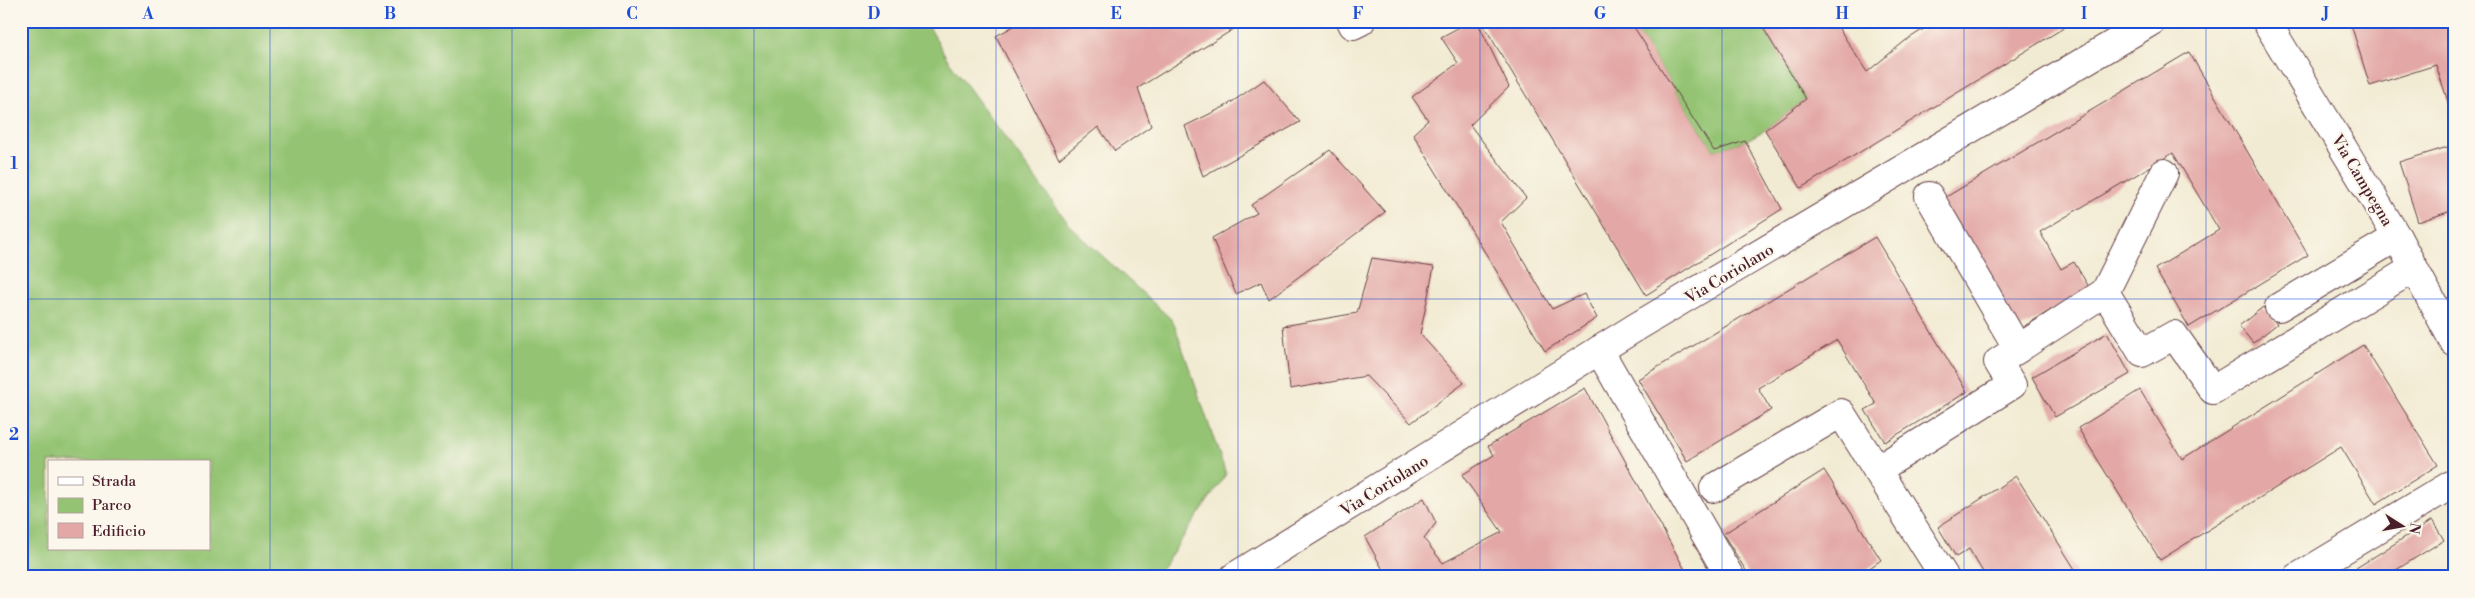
<svg xmlns="http://www.w3.org/2000/svg" width="2475" height="598" viewBox="0 0 2475 598" font-family="'Libre Bodoni',serif">
<rect width="100%" height="100%" fill="#fbf7ec"/>
<filter id="ink" filterUnits="userSpaceOnUse"><feTurbulence type="fractalNoise" baseFrequency=".02" numOctaves="2"/><feDisplacementMap in="SourceGraphic" scale="10" xChannelSelector="R" yChannelSelector="G"/><feConvolveMatrix kernelMatrix="1 2 1 2 8 2 1 2 1" color-interpolation-filters="sRGB"/></filter>
<filter id="wash" filterUnits="userSpaceOnUse"><feTurbulence type="fractalNoise" baseFrequency=".0096" numOctaves="4" result="noise"/><feDisplacementMap in="SourceGraphic" scale="20" xChannelSelector="R" yChannelSelector="G"/><feGaussianBlur stdDeviation="1.12" result="paint"/><feColorMatrix in="noise" values="0 0 0 0 0 0 0 0 0 0 0 0 0 0 0 0 0 1.4 0 .05"/><feComposite in="paint" operator="in"/></filter>
<g filter="url(#wash)">
<rect width="100%" height="100%" fill="#f2ebd3"/>
<g fill="#94c473" stroke="#6f724f" fill-rule="evenodd">
<path d="M21,21H926L946,57L1071,227L1173,321L1226,474L1156,577H21ZM49,462H209V549H49Z"/>
<polygon points="1630,21 1759,21 1806,99 1765,130 1745,141 1714,151"/>
</g>
<g id="blocks">
<g fill="#e3a8a6">
<polygon points="1023,21 1240,21 1242,24 1138,88 1151,126 1115,151 1098,127 1059,159 996,36"/>
<polygon points="1471,21 1477,21 1509,87 1470,125 1526,198 1501,222 1552,309 1584,294 1597,318 1545,351 1413,134 1428,120 1412,97 1458,63 1441,37"/>
<polygon points="1481,21 1630,21 1714,151 1745,141 1782,209 1646,295"/>
<polygon points="1759,21 1834,21 1867,72 1905,41 1936,21 2075,21 1801,188 1765,130 1806,99"/>
<polygon points="2350,21 2454,21 2454,120 2436,65 2370,86"/>
<polygon points="2189,52 2308,255 2189,327 2155,269 2219,230 2173,153 2040,232 2061,269 2074,262 2089,287 2018,330 1941,200"/>
<polygon points="1264,80 1300,122 1203,176 1185,126 1226,106"/>
<polygon points="2454,145 2454,210 2418,222 2399,162"/>
<polygon points="1330,150 1385,212 1269,299 1261,282 1236,294 1212,238 1257,213 1251,205"/>
<polygon points="1875,237 1967,392 1885,442 1865,410 1876,404 1837,340 1758,388 1771,410 1687,461 1638,379"/>
<polygon points="1372,258 1434,267 1420,334 1464,383 1411,423 1366,376 1290,389 1283,326 1357,313"/>
<polygon points="2263,307 2277,324 2253,343 2239,326"/>
<polygon points="2107,333 2130,374 2055,417 2032,377"/>
<polygon points="2363,345 2438,465 2376,504 2341,447 2160,560 2078,428 2140,390 2182,459"/>
<polygon points="1585,388 1689,577 1387,577 1365,537 1424,498 1436,523 1424,539 1443,563 1502,532 1462,475 1494,455 1488,446"/>
<polygon points="1824,470 1881,560 1857,577 1750,577 1723,534"/>
<polygon points="2016,476 2080,577 1986,577 1969,549 1956,557 1938,527"/>
<polygon points="2432,520 2444,540 2385,577 2342,577"/>
</g>
</g>
</g>
<g filter="url(#ink)">
<use href="#blocks" fill-opacity="0" stroke="#633e44" stroke-width="1"/>
<g fill="none" stroke-linecap="round" stroke-linejoin="round">
<g stroke="#633e44" stroke-width="30">
<g id="minor">
<polyline points="1351,21 1353,25 1361,21"/>
<polyline points="2266,21 2397,237 2454,342"/>
<polyline points="1929,196 2018,349"/>
<polyline points="2105,292 2142,353 2174,335 2213,390 2414,268"/>
<polyline points="2279,307 2397,237"/>
<polyline points="1599,350 1730,577"/>
<polyline points="1877,470 2012,385 1998,362 2105,292 2164,173"/>
<polyline points="1714,488 1841,413 1944,576"/>
<polyline points="1234,577 1638,326 2152,21"/>
<polyline points="2298,577 2454,483"/>
</g>
</g>
<use href="#minor" stroke="#fff" stroke-width="28"/>
</g>
</g>
<path fill="none" stroke="#1d4ed8" stroke-width="1" stroke-opacity="0.55" d="M270,21V577M512,21V577M754,21V577M996,21V577M1238,21V577M1480,21V577M1722,21V577M1964,21V577M2206,21V577M21,299H2454"/>
<g text-anchor="middle" stroke-width="4.5" stroke-linejoin="round" paint-order="stroke">
<g font-size="16" fill="#4a1f2b" stroke="#fbf7ec">
<text transform="translate(2363 180) rotate(59)" y="6">Via Campegna</text>
<text transform="translate(1729 273) rotate(-31)" y="6">Via Coriolano</text>
<text transform="translate(1384 485) rotate(-32)" y="6">Via Coriolano</text>
</g>
</g>
<rect width="2475" height="598" fill="none" stroke="#fbf7ec" stroke-width="55"/>
<rect x="48" y="460" width="162" height="90" fill="#fbf7ec" stroke="#b4a19f"/>
<rect x="58" y="477" width="25" height="8" fill="#ffffff" stroke="#b4a19f"/>
<text x="92" y="486" font-size="15" fill="#4a1f2b">Strada</text>
<rect x="58" y="498" width="25" height="15" fill="#94c473" stroke="#b4a19f"/>
<text x="92" y="510" font-size="15" fill="#4a1f2b">Parco</text>
<rect x="58" y="523" width="25" height="15" fill="#e3a8a6" stroke="#b4a19f"/>
<text x="92" y="536" font-size="15" fill="#4a1f2b">Edificio</text>
<g transform="translate(2402 526) rotate(101)" stroke="#fbf7ec" stroke-width="4" paint-order="stroke">
<path d="M0-4L9 19L0 12L-9 19Z" fill="#4a1f2b"/>
<text y="-8" font-size="14" font-weight="bold" text-anchor="middle" fill="#4a1f2b">N</text>
</g>
<rect x="28" y="28" width="2420" height="542" fill="none" stroke="#1d4ed8" stroke-width="2"/>
<g font-size="16" text-anchor="middle" font-weight="bold" fill="#1d4ed8">
<text x="148" y="19">A</text>
<text x="390" y="19">B</text>
<text x="632" y="19">C</text>
<text x="874" y="19">D</text>
<text x="1116" y="19">E</text>
<text x="1358" y="19">F</text>
<text x="1600" y="19">G</text>
<text x="1842" y="19">H</text>
<text x="2084" y="19">I</text>
<text x="2326" y="19">J</text>
<text x="14" y="169">1</text>
<text x="14" y="440">2</text>
</g>
</svg>
